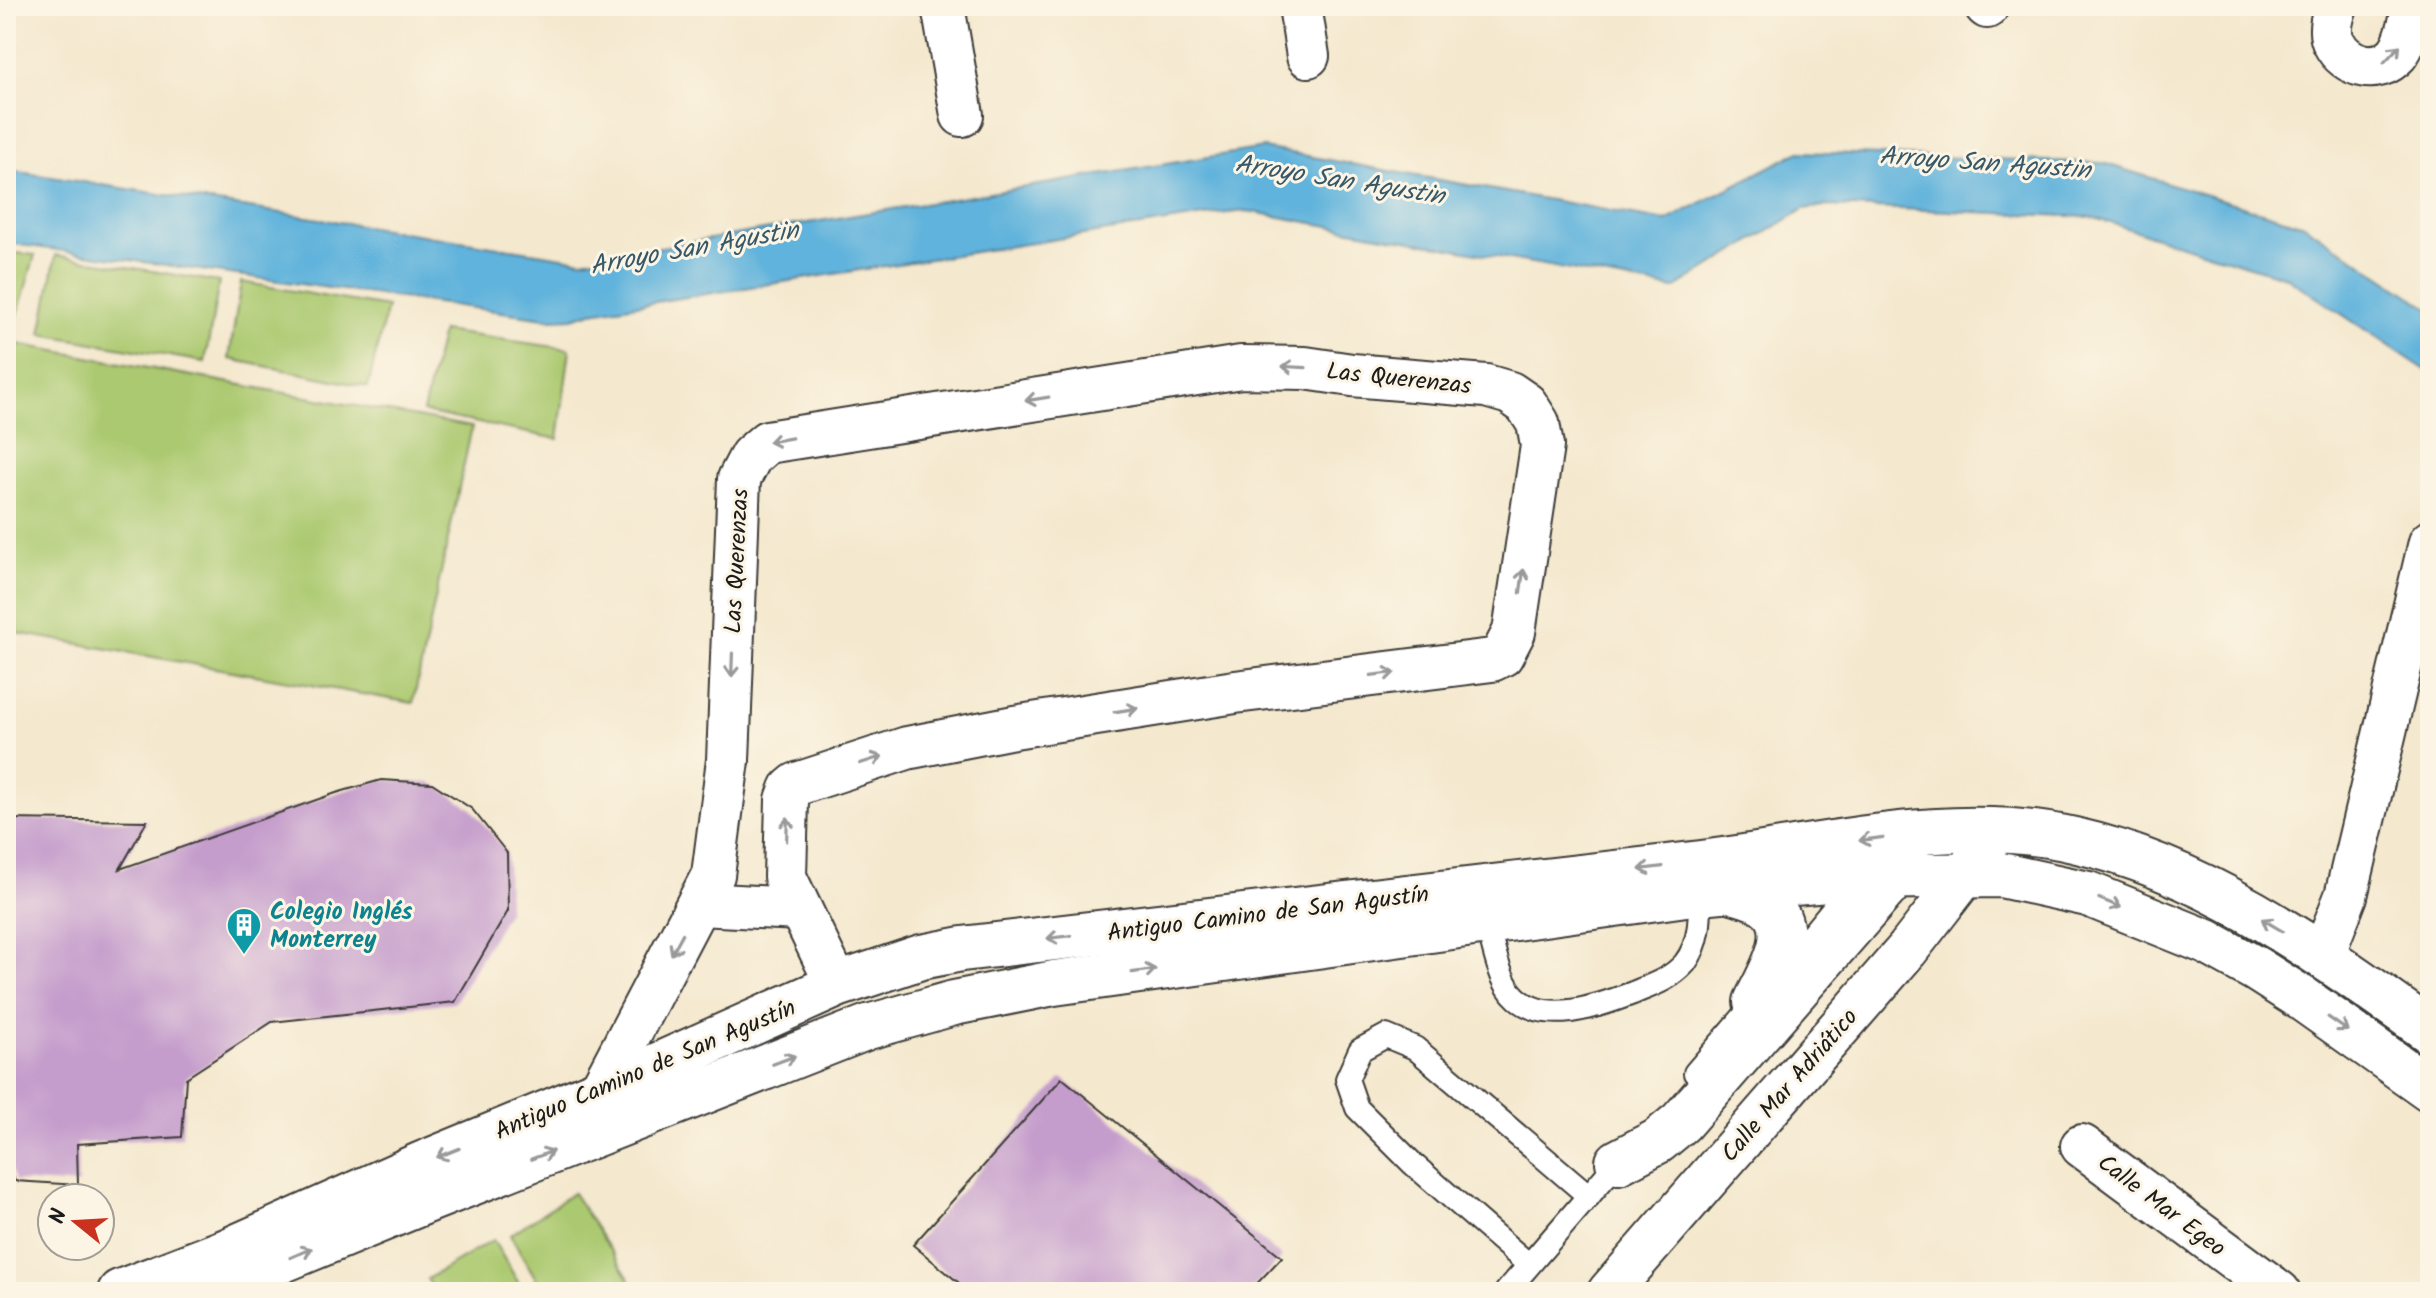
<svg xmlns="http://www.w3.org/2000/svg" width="2436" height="1298" viewBox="0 0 2436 1298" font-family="Kalam,sans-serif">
<rect width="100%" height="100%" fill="#fcf5e5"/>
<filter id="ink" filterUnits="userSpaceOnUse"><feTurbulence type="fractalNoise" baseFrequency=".0125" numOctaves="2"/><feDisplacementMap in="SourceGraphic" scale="16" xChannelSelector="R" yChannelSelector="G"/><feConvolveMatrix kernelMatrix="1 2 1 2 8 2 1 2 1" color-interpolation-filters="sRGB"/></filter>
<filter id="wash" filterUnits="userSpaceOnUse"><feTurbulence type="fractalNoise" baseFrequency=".006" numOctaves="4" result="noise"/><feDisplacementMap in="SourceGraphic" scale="32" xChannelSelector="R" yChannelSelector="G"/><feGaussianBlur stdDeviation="1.8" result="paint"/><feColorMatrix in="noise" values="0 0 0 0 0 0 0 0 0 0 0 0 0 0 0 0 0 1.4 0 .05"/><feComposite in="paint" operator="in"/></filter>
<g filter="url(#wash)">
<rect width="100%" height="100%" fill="#f4e8ce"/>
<g fill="#abc970" stroke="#647246" stroke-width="2">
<polygon points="6,252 35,255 13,331 6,329"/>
<polygon points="56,255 219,282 205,362 41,334"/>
<polygon points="241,282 387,307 368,387 229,359"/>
<polygon points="442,331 570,349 558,439 423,412"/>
<polygon points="6,342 472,427 413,703 6,631"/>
<polygon points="573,1193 638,1292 544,1292 510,1235"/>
<polygon points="493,1240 524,1292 435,1292 427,1279"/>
</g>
<polygon fill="#60b3dc" stroke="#3e687c" stroke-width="2" points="1263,148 1666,221 1798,152 2103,163 2304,225 2430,309 2430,373 2286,277 2091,217 1828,206 1804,209 1674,289 1247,211 1217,214 592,312 573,318 552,319 6,243 6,170 582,260"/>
<g id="blocks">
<g fill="#c59dcc">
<polygon points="381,780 432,783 472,809 507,853 508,911 455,1002 272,1022 186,1078 182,1137 77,1144 78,1185 15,1181 6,1153 6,819 147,821 120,869 336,793"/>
<polygon points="1062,1078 1282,1257 1249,1292 970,1292 913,1245"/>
</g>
</g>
</g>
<g filter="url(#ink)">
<use href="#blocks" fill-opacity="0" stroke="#3c3b37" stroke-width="2"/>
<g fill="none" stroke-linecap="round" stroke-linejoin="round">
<g stroke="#3c3b37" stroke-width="26">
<g id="lane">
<path d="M1487,923C1493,944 1498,976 1512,993C1541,1028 1599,1006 1633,993C1652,985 1671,979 1685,963C1701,942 1700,917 1700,892"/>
<polyline points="1783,969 1858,878"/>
<polyline points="1695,1073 1761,996"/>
<polyline points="1529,1265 1413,1164 1357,1108 1347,1079 1360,1050 1386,1036 1415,1048 1589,1196"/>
<polyline points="1506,1292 1623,1156"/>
</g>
</g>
<g stroke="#3c3b37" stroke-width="46">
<g id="street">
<polyline points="943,6 962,115"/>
<polyline points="1300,6 1308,56"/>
<polyline points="1986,6 1987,7"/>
<path d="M2336,6C2332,18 2328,32 2334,43C2346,67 2378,75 2397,54C2407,42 2410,21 2414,6"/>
<polyline points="698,904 800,909"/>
<polyline points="2323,955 2346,896 2430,542"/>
<polyline points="600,1091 713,875 728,760 739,479 751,456 767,442 1241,367 1305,368 1352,375 1486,386 1510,393 1526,404 1538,423 1542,446 1514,632 1502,655 1492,660 1235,692 1014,727 907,748 797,784 791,789 787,800 785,877 837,985"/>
<polyline points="2082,1146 2279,1292"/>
<polyline points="1609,1292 1907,950 1966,874 1995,830"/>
</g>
</g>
<g stroke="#3c3b37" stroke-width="48">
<g id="secondary">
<path d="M1731,890C1741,894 1752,896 1761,901C1803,924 1770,972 1756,1002"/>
<polyline points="1618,1162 1658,1141 1681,1122 1908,862"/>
<polyline points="227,1283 431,1199 868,1027 954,1003 1054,983 1700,892 1859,877 2001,875 2088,894 2207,942 2256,969 2303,999 2430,1089"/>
<path d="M120,1292L227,1251L422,1164L600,1091L837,985L921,957L962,949C1208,920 1455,891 1701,863C1822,848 1953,812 2074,840C2208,870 2320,953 2430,1031"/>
</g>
</g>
<use href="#lane" stroke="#fff" stroke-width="22"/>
<use href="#street" stroke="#fff" stroke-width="42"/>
<use href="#secondary" stroke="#fff" stroke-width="44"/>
</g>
<defs><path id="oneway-shaft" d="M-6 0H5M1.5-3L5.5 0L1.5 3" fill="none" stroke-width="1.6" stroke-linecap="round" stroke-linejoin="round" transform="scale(2)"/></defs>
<g stroke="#999">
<use href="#oneway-shaft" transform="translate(2392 54) rotate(-47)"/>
<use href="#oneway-shaft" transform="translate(1294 367) rotate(-177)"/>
<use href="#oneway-shaft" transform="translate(1037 399) rotate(171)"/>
<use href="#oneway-shaft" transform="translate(780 440) rotate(170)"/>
<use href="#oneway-shaft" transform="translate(1522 581) rotate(-82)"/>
<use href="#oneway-shaft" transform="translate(732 665) rotate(92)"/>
<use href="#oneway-shaft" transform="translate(1383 674) rotate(-7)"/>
<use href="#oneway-shaft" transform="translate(1126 710) rotate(-9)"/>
<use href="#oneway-shaft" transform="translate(871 760) rotate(-18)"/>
<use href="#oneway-shaft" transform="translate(787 829) rotate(-88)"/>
<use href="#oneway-shaft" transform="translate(1871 839) rotate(172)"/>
<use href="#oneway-shaft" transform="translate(1651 868) rotate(173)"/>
<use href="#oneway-shaft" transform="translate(2110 903) rotate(22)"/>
<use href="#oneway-shaft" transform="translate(2272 925) rotate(-149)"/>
<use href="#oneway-shaft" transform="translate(1059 937) rotate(173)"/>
<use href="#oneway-shaft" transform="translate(677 944) rotate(118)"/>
<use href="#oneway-shaft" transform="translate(1144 971) rotate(-8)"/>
<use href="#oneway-shaft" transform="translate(2338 1024) rotate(35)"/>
<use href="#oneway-shaft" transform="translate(784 1060) rotate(-21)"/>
<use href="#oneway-shaft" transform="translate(448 1153) rotate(158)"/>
<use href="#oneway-shaft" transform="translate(542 1155) rotate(-21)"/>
<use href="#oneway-shaft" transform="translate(301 1253) rotate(-23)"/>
</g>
</g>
<defs>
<g id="building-pin" transform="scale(1.8)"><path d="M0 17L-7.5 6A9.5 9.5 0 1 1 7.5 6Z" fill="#0f9aa8" stroke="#fcf5e5"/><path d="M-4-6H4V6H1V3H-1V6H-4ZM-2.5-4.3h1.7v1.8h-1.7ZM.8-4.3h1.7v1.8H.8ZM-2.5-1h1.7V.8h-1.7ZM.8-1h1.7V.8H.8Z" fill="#fff"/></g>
</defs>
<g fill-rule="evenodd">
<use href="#building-pin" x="244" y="925"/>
</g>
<g text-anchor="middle" stroke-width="6" stroke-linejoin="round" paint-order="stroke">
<g font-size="24" fill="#1c1c1c" stroke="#fcf5e5">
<text transform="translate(1399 378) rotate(6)" y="8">Las Querenzas</text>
<text transform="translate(736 561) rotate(-87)" y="8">Las Querenzas</text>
<text transform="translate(1268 913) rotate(-7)" y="8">Antiguo Camino de San Agustín</text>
<text transform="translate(645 1069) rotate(-23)" y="8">Antiguo Camino de San Agustín</text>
<text transform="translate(1789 1085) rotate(-49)" y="8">Calle Mar Adriático</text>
<text transform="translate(2162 1205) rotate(37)" y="8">Calle Mar Egeo</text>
</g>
<g font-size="24" font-weight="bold" fill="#0d838f" stroke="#fcf5e5" text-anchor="start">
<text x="270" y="919">Colegio Inglés<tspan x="270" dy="28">Monterrey</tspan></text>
</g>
<g font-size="26" font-style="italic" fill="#375869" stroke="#fcf5e5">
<text transform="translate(1985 162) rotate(4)" y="9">Arroyo San Agustin</text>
<text transform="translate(1340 179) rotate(9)" y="9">Arroyo San Agustin</text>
<text transform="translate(694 247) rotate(-10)" y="9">Arroyo San Agustin</text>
</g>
</g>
<rect width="2436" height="1298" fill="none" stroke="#fcf5e5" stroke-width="32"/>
<g transform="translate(76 1222) rotate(288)"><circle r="38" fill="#fcf5e5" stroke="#a29e95" stroke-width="2"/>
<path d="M0-6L14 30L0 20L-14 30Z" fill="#c8321e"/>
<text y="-12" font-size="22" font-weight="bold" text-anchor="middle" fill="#1c1c1c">N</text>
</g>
</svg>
